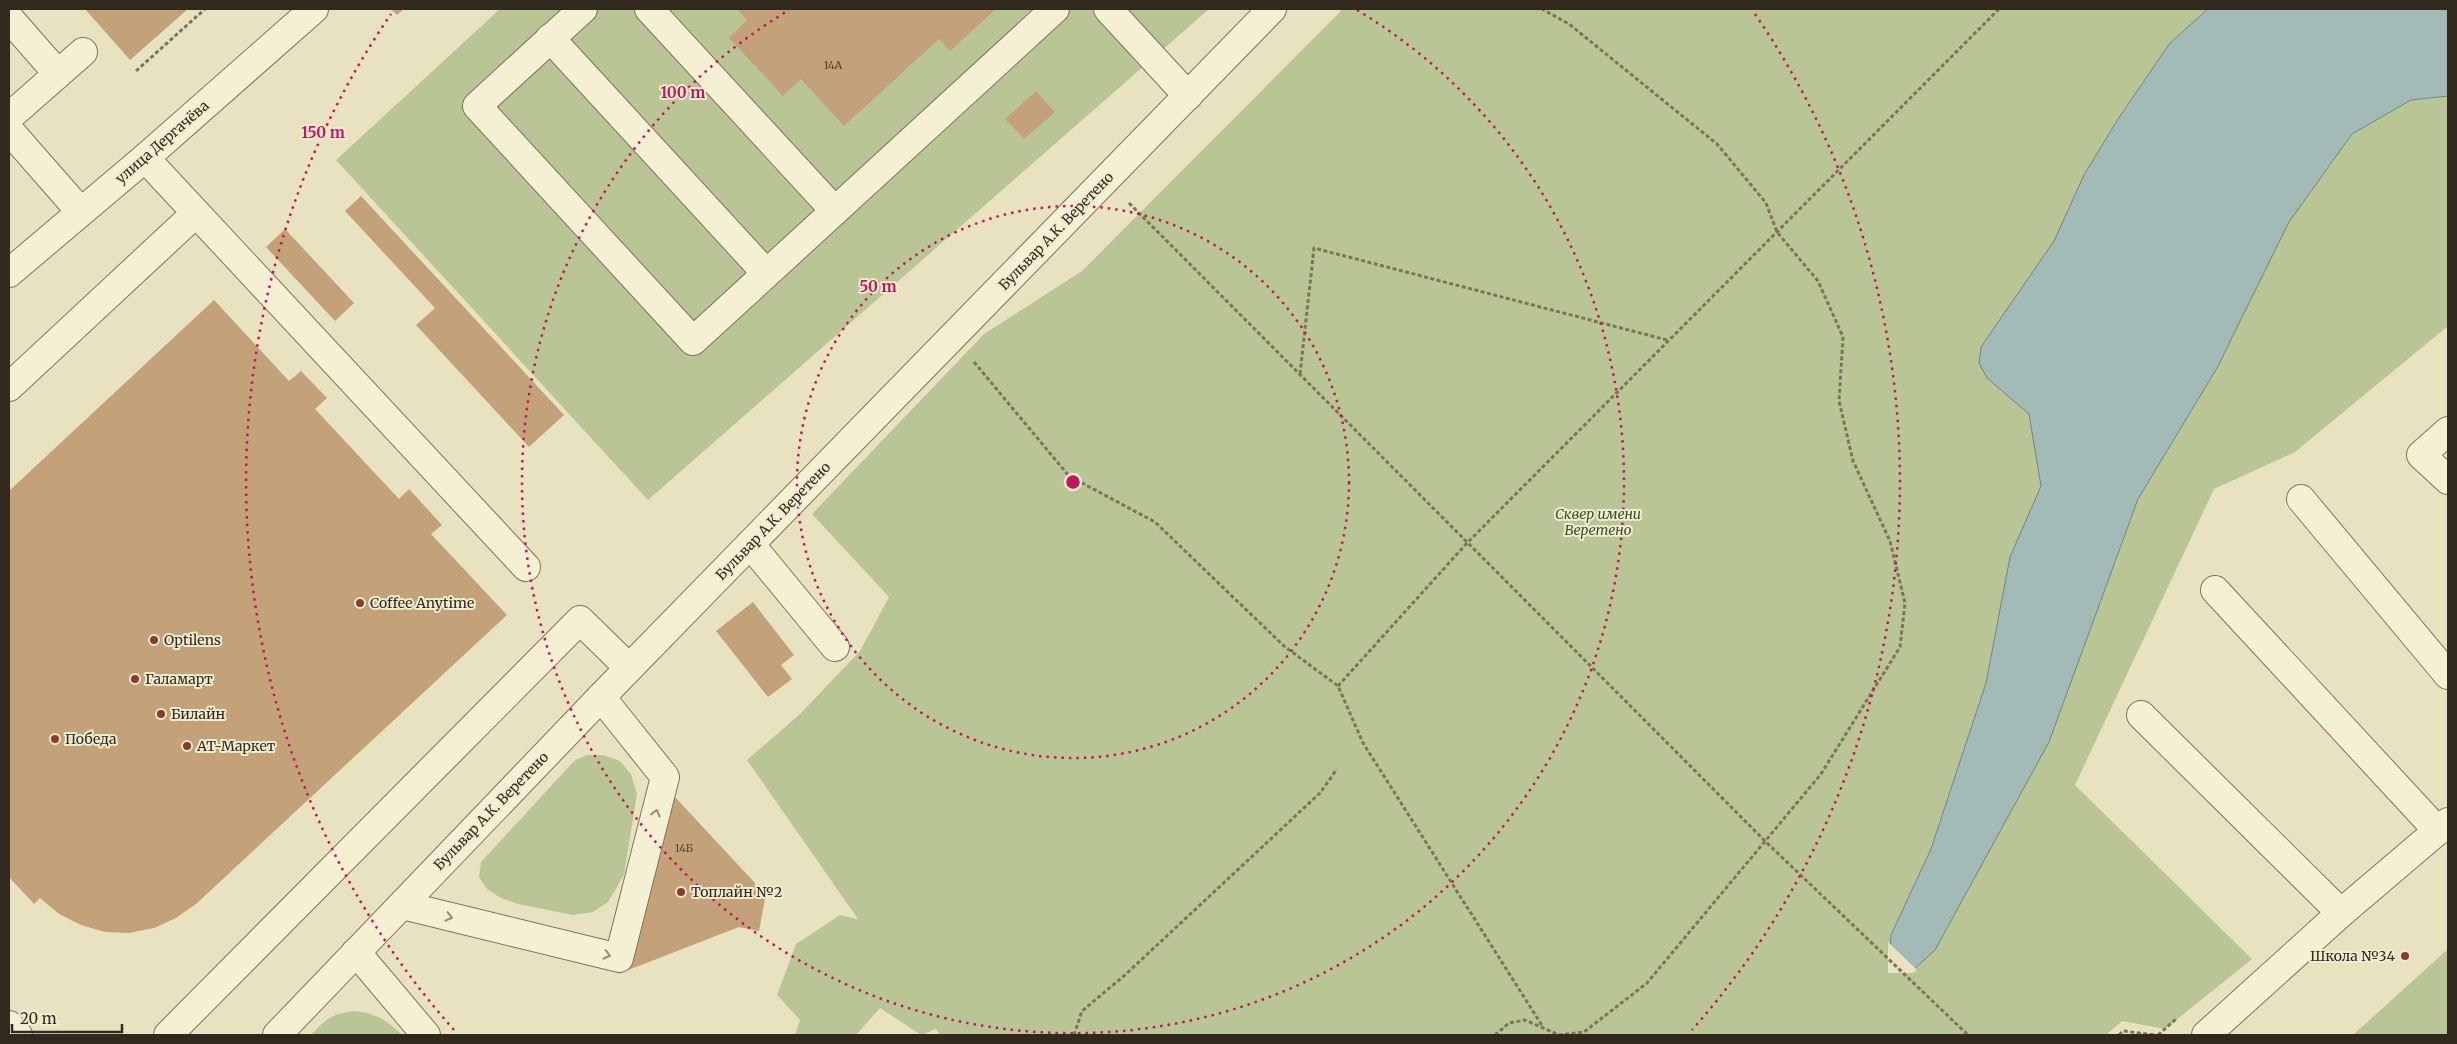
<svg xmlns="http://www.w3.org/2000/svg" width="2457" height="1044" viewBox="0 0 2457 1044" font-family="Merriweather,serif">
<rect width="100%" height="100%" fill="#e9e2c1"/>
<g fill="#bac596">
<polygon points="500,9 1209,9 648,500 336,160"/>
<polygon points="1343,9 2448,9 2448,326 2295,452 2214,489 2075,785 2252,959 2165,1029 2122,1021 2106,1035 940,1035 936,1029 921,1035 880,1008 856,1035 795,1035 800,1020 777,995 796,944 840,915 858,919 747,760 800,714 860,651 889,597 812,514 984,334 1082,271"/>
<polygon points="587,755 603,755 620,761 631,774 637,794 624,875 608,902 593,912 573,915 518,904 501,898 487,889 479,877 481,862 575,760"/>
<polygon points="2448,949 2448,1035 2353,1035"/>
<path d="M354,1011C375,1013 387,1020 402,1035H311C326,1019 331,1014 354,1011Z"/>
</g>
<polygon fill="#a3bbb7" stroke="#6b8884" points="2208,9 2448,9 2448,96 2411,100 2352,134 2289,222 2217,368 2138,499 2049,742 1935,950 1912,971 1889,971 1891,935 1931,849 1986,683 2010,557 2041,486 2029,414 1987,378 1979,363 1981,347 2054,241 2084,175 2118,119 2170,43"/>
<polygon fill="#e9e2c1" points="1888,942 1917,970 1913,973 1888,973"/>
<g fill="#c3a27a">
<polygon points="85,9 188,9 130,60"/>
<polygon points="391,9 404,9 397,15"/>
<polygon points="737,9 996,9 950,51 939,39 844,126 801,79 783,96 729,38 747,20"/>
<polygon points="1036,91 1055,112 1024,139 1005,119"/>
<polygon points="361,196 564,415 529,447 416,325 435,308 345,211"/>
<polygon points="285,229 354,303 335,321 266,247"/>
<polygon points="214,300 289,381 301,371 327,398 315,409 399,499 409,489 442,525 431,534 507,615 196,904 176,918 154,928 129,933 105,932 81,925 59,914 40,898 34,904 9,877 9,491"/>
<polygon points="753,602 794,655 781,665 792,679 768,697 716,631"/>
<polygon points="661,782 755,883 755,886 767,888 759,931 739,927 618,974"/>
</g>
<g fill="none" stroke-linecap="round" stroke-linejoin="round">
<g stroke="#80735a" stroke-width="30">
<g id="minor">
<polyline points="583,9 477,106 693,341 1055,9"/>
<polyline points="649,9 835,211"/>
<polyline points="1108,9 1188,96"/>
<polyline points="9,18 58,74"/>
<polyline points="550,38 766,273"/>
<polyline points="9,117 83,52"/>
<polyline points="9,130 80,211"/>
<polyline points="145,158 526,567"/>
<polyline points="9,273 145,158 314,9"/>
<polyline points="9,387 196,213"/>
<polyline points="2448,431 2421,455 2448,480"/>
<polyline points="2301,499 2448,675"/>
<polyline points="750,544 835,647"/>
<polyline points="2215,590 2438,831"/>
<polyline points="2141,715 2341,913"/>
<polyline points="402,905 619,958 665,777 601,697"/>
<polyline points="356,952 426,1035"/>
<polyline points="9,1025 18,1035"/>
<polyline points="168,1035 580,620 629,668"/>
<polyline points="277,1035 601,697 1272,9"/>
<polyline points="2206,1035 2341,913 2448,822"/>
</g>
</g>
<g stroke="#80735a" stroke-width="3" stroke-dasharray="4 2.5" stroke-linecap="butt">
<polyline points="136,71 205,9"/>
<polyline points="1129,203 1765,841 1968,1035"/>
<polyline points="974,362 1069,476 1155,522 1284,646 1338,686 1363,743 1543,1027"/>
<polyline points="1300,374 1314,248 1667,340"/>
<polyline points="1338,686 1467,543 1999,9"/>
<polyline points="1074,1035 1082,1011 1125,975 1320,793 1337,769"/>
<polyline points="1495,1035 1509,1023 1525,1020 1559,1035 1584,1032 1647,983 1821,774 1900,647 1905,603 1890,541 1853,461 1839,401 1843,337 1818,281 1777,232 1766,203 1717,144 1569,24 1542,9"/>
<polyline points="2119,1035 2123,1031 2156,1035"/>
<polyline points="2158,1035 2176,1019"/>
</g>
<use href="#minor" stroke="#f5efd3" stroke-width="28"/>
</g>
<defs><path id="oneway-chevron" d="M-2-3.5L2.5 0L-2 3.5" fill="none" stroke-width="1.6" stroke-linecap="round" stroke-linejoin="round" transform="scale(1.25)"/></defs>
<g stroke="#938c78">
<use href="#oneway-chevron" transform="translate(656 813) rotate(-76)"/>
<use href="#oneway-chevron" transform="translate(449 917) rotate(14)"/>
<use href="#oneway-chevron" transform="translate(607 955) rotate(14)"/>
</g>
<g fill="none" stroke="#c2185b" stroke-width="2.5" stroke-dasharray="2.5 5">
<circle cx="1073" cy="482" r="276"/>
<path d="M1357 10A551 551 0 1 1 789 10"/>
<path d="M454 1030A827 827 0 0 1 391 14M1755 14A827 827 0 0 1 1692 1030"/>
</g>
<g fill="#893b30" stroke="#f1ebcf" stroke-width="2">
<circle cx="360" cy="603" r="5"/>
<circle cx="154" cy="640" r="5"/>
<circle cx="135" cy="679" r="5"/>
<circle cx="161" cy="714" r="5"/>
<circle cx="55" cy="739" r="5"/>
<circle cx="187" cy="746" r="5"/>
<circle cx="681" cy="892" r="5"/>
<circle cx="2405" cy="956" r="5"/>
</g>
<g text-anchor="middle" stroke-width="4" stroke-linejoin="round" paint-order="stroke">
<g font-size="11" fill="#564734">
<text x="833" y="69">14А</text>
<text x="684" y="852">14Б</text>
</g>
<g font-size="14" fill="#31291d" stroke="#f1ebcf">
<text transform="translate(162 142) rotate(-41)" y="5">улица Дергачёва</text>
<text transform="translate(1056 231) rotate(-46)" y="5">Бульвар А.К. Веретено</text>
<text transform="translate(773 521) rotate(-46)" y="5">Бульвар А.К. Веретено</text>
<text transform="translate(491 811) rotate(-46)" y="5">Бульвар А.К. Веретено</text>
</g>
<g font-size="14" font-style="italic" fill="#3d4c26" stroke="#f1ebcf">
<text x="1598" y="519">Сквер имени<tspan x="1598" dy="16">Веретено</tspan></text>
</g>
<g font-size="14" fill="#31291d" stroke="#f1ebcf" text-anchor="start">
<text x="370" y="608">Coffee Anytime</text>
<text x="164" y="645">Optilens</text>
<text x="145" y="684">Галамарт</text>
<text x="171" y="719">Билайн</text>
<text x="65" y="744">Победа</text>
<text x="197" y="751">АТ-Маркет</text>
<text x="691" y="897">Топлайн №2</text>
<text x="2395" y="961" text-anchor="end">Школа №34</text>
</g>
</g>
<circle cx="1073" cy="482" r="8" fill="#c2185b" stroke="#f1ebcf" stroke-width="2.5"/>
<g font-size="15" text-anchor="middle" font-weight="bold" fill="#c2185b" stroke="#f1ebcf" stroke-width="4" stroke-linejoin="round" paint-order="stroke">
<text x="683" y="98">100 m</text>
<text x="323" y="138">150 m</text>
<text x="878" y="292">50 m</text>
</g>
<rect width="2457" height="1044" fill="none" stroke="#31291d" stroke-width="20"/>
<path d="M12 1024v8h110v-8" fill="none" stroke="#31291d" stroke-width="2.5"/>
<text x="20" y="1024" font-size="15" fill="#31291d" stroke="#f1ebcf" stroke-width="4" paint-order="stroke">20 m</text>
</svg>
